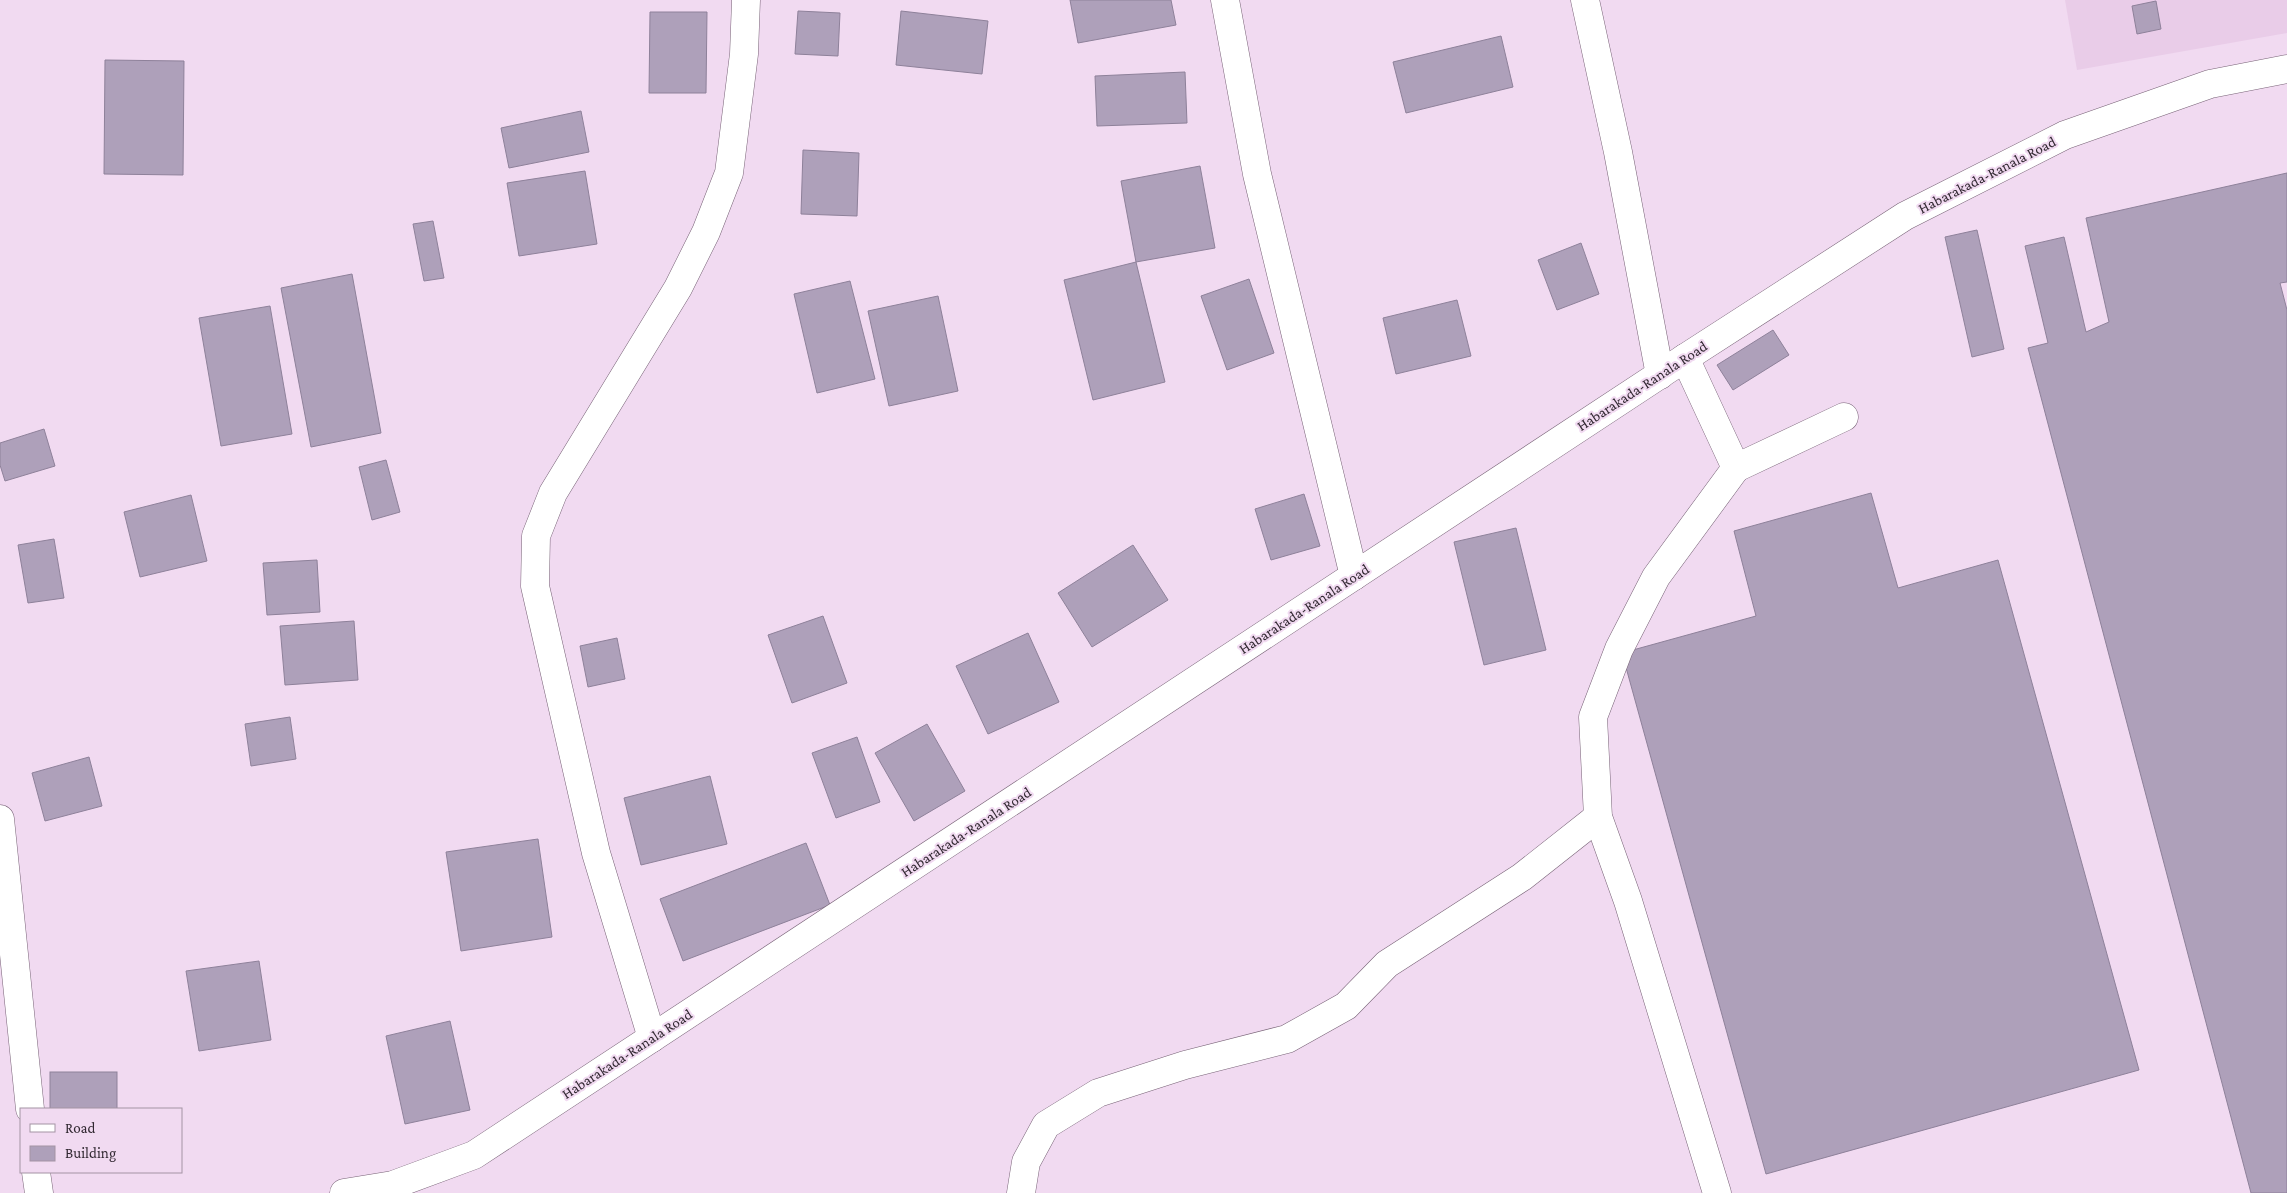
<svg xmlns="http://www.w3.org/2000/svg" width="2287" height="1193" viewBox="0 0 2287 1193" font-family="'Crimson Pro',serif">
<rect width="100%" height="100%" fill="#f1daf1"/>
<polygon fill="#e9cce8" points="2065,0 2287,0 2287,33 2077,70"/>
<g fill="#aea0ba" stroke="#8e819a">
<polygon points="1070,0 1171,0 1176,25 1078,43"/>
<polygon points="2156,1 2161,29 2137,34 2132,6"/>
<polygon points="798,11 840,13 838,56 795,54"/>
<polygon points="901,11 988,21 982,74 896,65"/>
<polygon points="650,12 707,12 706,93 649,93"/>
<polygon points="1501,36 1513,87 1406,113 1393,62"/>
<polygon points="105,60 184,61 183,175 104,174"/>
<polygon points="1185,72 1187,123 1097,126 1095,76"/>
<polygon points="581,111 589,152 509,168 501,128"/>
<polygon points="803,150 859,153 857,216 801,214"/>
<polygon points="1200,166 1215,248 1136,262 1121,181"/>
<polygon points="585,171 597,244 519,256 507,183"/>
<polygon points="2287,173 2287,282 2280,283 2287,310 2287,1193 2251,1193 2028,348 2048,343 2025,246 2064,237 2086,332 2109,322 2086,218"/>
<polygon points="433,221 444,278 424,281 413,224"/>
<polygon points="1977,230 2004,349 1972,357 1945,237"/>
<polygon points="1581,243 1599,294 1557,310 1538,260"/>
<polygon points="1136,262 1165,382 1093,400 1064,280"/>
<polygon points="352,274 381,433 311,447 281,288"/>
<polygon points="1249,279 1274,353 1227,370 1201,296"/>
<polygon points="850,281 875,379 817,393 794,294"/>
<polygon points="938,296 958,391 889,406 868,311"/>
<polygon points="1457,300 1471,356 1396,374 1383,318"/>
<polygon points="270,306 292,434 221,446 199,318"/>
<polygon points="1773,330 1789,355 1733,390 1717,365"/>
<polygon points="44,429 55,466 5,481 0,465 0,443"/>
<polygon points="386,460 400,512 372,520 359,467"/>
<polygon points="1871,493 1898,588 1998,560 2139,1070 1766,1174 1622,653 1756,616 1734,531"/>
<polygon points="1304,494 1320,546 1271,560 1255,509"/>
<polygon points="191,495 207,561 140,577 124,512"/>
<polygon points="1516,528 1546,650 1484,665 1454,542"/>
<polygon points="54,539 64,598 28,603 18,545"/>
<polygon points="1133,545 1168,600 1092,647 1058,593"/>
<polygon points="317,560 320,612 267,615 263,563"/>
<polygon points="823,616 847,683 792,703 768,635"/>
<polygon points="354,621 358,680 285,685 280,626"/>
<polygon points="1028,633 1059,702 988,734 956,666"/>
<polygon points="617,638 625,679 588,687 580,646"/>
<polygon points="290,717 296,759 251,766 245,724"/>
<polygon points="927,724 965,791 914,821 875,753"/>
<polygon points="857,737 880,802 836,818 812,753"/>
<polygon points="89,757 102,806 45,821 32,773"/>
<polygon points="710,776 727,844 641,865 624,798"/>
<polygon points="538,839 552,937 461,951 446,852"/>
<polygon points="806,843 830,905 683,961 660,899"/>
<polygon points="259,961 271,1040 199,1051 186,971"/>
<polygon points="450,1021 470,1110 405,1124 386,1036"/>
<rect x="50" y="1072" width="67" height="37"/>
</g>
<g fill="none" stroke-linecap="round" stroke-linejoin="round">
<g stroke="#786377" stroke-width="29">
<g id="minor">
<polyline points="1225,0 1257,174 1354,576"/>
<polyline points="1585,0 1618,152 1660,375"/>
<polyline points="1685,358 1736,468 1656,577 1619,649 1593,717 1598,817 1628,901 1717,1193"/>
<polyline points="1736,468 1844,417"/>
<polyline points="0,819 30,1109"/>
<polyline points="652,1038 596,853 535,586 536,536 553,493 678,288 706,232 729,173 744,54 746,0"/>
<polyline points="36,1172 39,1193"/>
<polyline points="1021,1193 1026,1162 1046,1125 1098,1093 1185,1065 1287,1039 1346,1006 1387,964 1522,877 1598,817"/>
</g>
</g>
<g stroke="#786377" stroke-width="29">
<polyline id="major" points="344,1193 393,1185 474,1155 1685,358 1905,216 2065,135 2210,84 2287,69"/>
</g>
<use href="#minor" stroke="#fff" stroke-width="28"/>
<use href="#major" stroke="#fff" stroke-width="28"/>
</g>
<g text-anchor="middle" stroke-width="4" stroke-linejoin="round" paint-order="stroke">
<g font-size="15" fill="#312831" stroke="#f1daf1">
<text transform="translate(1987 175) rotate(-27)" y="5">Habarakada-Ranala Road</text>
<text transform="translate(1642 386) rotate(-33)" y="5">Habarakada-Ranala Road</text>
<text transform="translate(1304 609) rotate(-33)" y="5">Habarakada-Ranala Road</text>
<text transform="translate(966 832) rotate(-33)" y="5">Habarakada-Ranala Road</text>
<text transform="translate(627 1054) rotate(-33)" y="5">Habarakada-Ranala Road</text>
</g>
</g>
<rect x="20" y="1108" width="162" height="65" fill="#f1daf1" stroke="#a493a4"/>
<rect x="30" y="1124" width="25" height="8" fill="#ffffff" stroke="#a493a4"/>
<text x="65" y="1133" font-size="15" fill="#312831">Road</text>
<rect x="30" y="1146" width="25" height="15" fill="#aea0ba" stroke="#a493a4"/>
<text x="65" y="1158" font-size="15" fill="#312831">Building</text>
</svg>
